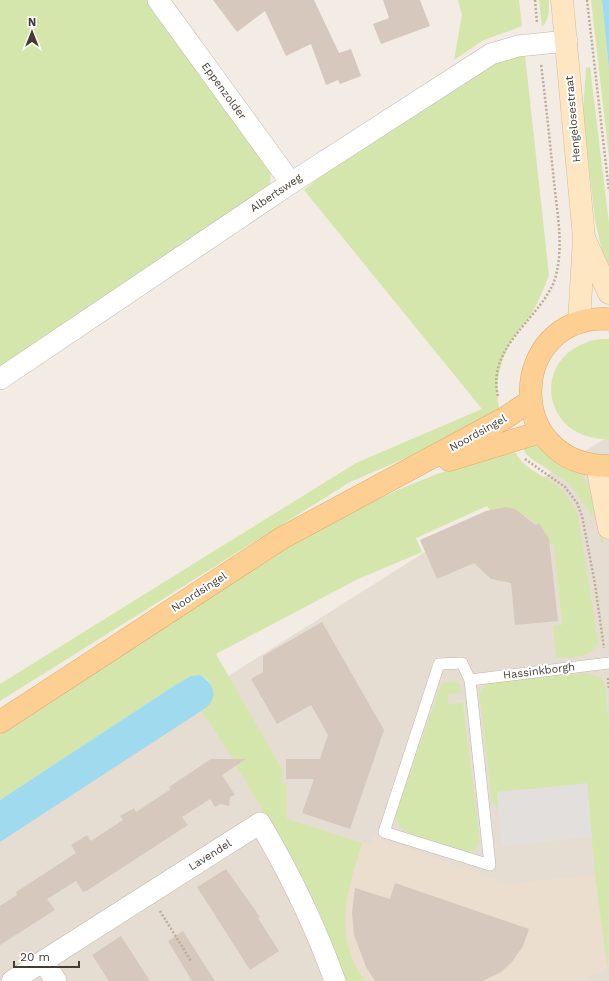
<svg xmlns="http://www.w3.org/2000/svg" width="609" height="981" font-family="'Work Sans',sans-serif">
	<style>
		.residential { fill: #e6ddd2 }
		.education { fill: #ebdece }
		.green { fill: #d5e6ad }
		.parking { fill: #e2dfdc }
		.water { fill: #a0daef }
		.building { fill: #d6c8bd }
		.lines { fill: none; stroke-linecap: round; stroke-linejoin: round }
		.service-casing { stroke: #c0b5aa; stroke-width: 12 }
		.minor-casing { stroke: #c0b5aa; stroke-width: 22 }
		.secondary-casing { stroke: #d5bb96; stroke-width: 23 }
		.primary-casing { stroke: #e1a863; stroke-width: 23 }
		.path { stroke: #beab98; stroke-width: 2.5; stroke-dasharray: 2 2; stroke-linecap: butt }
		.service { stroke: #fff; stroke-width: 11 }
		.minor { stroke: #fff; stroke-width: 21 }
		.secondary { stroke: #fee6c2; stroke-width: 22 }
		.primary { stroke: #fdcf92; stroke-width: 22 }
		.labels { text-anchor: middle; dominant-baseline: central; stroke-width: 4; stroke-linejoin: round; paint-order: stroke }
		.street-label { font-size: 11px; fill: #443b34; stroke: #fff }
	</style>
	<rect width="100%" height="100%" fill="#f2ece4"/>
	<path class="residential" d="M 609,436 L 609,981 L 0,981 L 0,820 Z"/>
	<path class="education" d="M 374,837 L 509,884 L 595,875 L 607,970 L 576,981 L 365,981 L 353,960 L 347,941 L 345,922 L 345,903 L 362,843 L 370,845 Z"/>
	<path class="green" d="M 0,0 L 149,0 L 271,166 L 270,185 L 0,370 Z
		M 458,0 L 519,0 L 522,26 L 484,40 L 454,60 L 462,15 Z
		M 539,0 L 549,0 C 549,11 549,19 542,27 Z
		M 591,0 L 602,0 L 609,70 L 609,157 Z
		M 504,55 L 525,55 L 549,275 C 544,289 538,302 531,315 C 526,323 519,329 514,337 C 499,358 492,392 502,417 L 350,482 L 0,701 L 0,684 L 356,463 L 482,409 L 304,190 L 317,179 Z
		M 590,67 L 609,224 L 609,282 L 595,220 L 588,157 L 583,111 L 586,68 Z
		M 601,339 L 609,339 L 609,439 C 538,441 529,349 601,339 Z
		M 534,445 L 544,449 L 575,469 L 585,479 L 593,497 L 604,543 L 601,543 L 596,521 L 569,483 L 533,460 L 526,454 L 522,446 Z
		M 514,449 C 521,468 540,473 556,485 C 566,492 573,503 578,515 L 598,642 C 593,659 571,657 556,658 L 553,626 L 562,625 L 554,544 L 545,546 C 534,511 524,512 491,512 L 487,506 L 416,538 L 422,552 L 356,580 L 216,654 L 283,771 L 282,783 L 287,783 L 287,819 L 362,843 C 347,891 332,936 365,981 L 345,981 L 331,943 L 303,879 L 286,848 L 211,724 L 201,711 L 211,702 C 212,687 214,682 200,675 L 169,689 L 0,800 L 0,731 L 261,561 L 363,506 L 400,489 L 437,474 Z
		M 586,673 L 602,678 L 605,686 L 609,726 L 608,972 L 595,875 L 587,784 L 497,792 L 498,807 L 492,803 L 479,693 L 486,684 L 492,682 Z
		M 453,681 L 460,685 L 461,693 L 448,694 L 448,704 L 463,703 L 480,842 C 477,849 473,852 465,852 C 452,847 409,837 401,828 C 397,824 396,819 396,814 L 440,687 L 443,683 Z"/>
	<path class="parking" d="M 587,783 L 592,837 L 502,846 L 497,792 Z"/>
	<path class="water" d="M 602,0 L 609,0 L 609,70 Z
		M 200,675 C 209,680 218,691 211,702 C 209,706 204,709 201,711 L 0,842 L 0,800 L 169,689 L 191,676 Z"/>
	<path class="building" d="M 213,0 L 314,0 L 339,53 L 351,49 L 361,76 L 340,84 L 338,80 L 326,85 L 311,44 L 286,56 L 265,11 L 237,32 Z
		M 383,0 L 420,0 L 430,26 L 381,44 L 373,24 L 389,18 Z
		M 506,507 L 515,509 L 536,525 L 539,523 L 549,539 L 558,621 L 515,625 L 511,583 L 491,579 L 474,563 L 437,579 L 420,540 L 486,511 Z
		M 322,622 L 384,730 L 350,829 L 302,813 L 314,779 L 286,779 L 286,759 L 320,759 L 328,735 L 311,705 L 277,724 L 251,679 L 263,672 L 263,656 Z
		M 211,759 L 246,759 L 222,775 L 235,795 L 230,797 L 229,806 L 220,804 L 215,807 L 210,799 L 182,817 L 188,825 L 88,890 L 83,892 L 76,881 L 47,899 L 55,910 L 0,945 L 0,906 L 17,895 L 16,892 L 76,853 L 71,845 L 87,835 L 91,841 L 123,820 L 120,816 L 134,808 L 136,812 L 171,789 L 169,787 Z
		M 226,869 L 260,917 L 258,918 L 279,951 L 250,970 L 197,887 Z
		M 395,883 L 529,929 L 523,946 L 512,962 L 501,972 L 483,981 L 375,981 L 366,967 L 354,935 L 352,913 L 355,888 L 390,899 Z
		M 183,931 L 188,939 L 215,981 L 192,981 L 168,941 Z
		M 121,936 L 132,953 L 150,981 L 109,981 L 92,955 Z"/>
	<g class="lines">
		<defs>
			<path id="service" d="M 462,663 L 470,680 L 490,865 L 384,832 L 439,664 Z
				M 470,680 L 609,663"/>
			<path id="minor" d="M 158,0 L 291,183
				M 0,379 L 291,183 L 491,54 L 518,46 L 567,41
				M 43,961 L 56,981
				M 12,981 L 260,823 C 290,874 315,925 335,981"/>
			<path id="secondary" d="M 562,0 L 584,238 L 579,322
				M 585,240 L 609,293
				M 597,466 L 609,528"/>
			<path id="primary" d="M 609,319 C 507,314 502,466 609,466
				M 449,460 L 541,432
				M 0,722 L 282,538 L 505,418 L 530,401"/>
		</defs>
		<use href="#service" class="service-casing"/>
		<use href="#minor" class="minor-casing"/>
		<use href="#secondary" class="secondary-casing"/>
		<use href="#primary" class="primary-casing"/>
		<path class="path" d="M 535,0 L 537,23
			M 587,0 L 609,191
			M 498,396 C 485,343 549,315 557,271 C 563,242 557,211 554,182 C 550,143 546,104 541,64
			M 525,459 L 565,487 L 577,503 L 582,516 L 595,584 L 604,648
			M 608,678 L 609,690
			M 160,911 L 191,961"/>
		<use href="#service" class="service"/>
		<use href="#minor" class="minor"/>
		<use href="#secondary" class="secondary"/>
		<use href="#primary" class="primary"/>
	</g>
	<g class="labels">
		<g class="street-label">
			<text transform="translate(224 91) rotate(54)">Eppenzolder</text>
			<text transform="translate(573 119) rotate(-95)">Hengelosestraat</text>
			<text transform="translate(276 193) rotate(-34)">Albertsweg</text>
			<text transform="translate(478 433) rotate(-29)">Noordsingel</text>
			<text transform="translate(199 592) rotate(-33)">Noordsingel</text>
			<text transform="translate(539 671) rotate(-7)">Hassinkborgh</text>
			<text transform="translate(210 855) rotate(-32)">Lavendel</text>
		</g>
	</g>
	<g transform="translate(32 32)" stroke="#ffffff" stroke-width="3" paint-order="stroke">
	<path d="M0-3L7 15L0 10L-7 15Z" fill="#443b34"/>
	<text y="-6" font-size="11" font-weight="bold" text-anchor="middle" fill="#443b34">N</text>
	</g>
	<path d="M14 961v6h65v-6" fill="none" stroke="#443b34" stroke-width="2"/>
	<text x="20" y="961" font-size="12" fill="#443b34" stroke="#ffffff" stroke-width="3" paint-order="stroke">20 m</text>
</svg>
